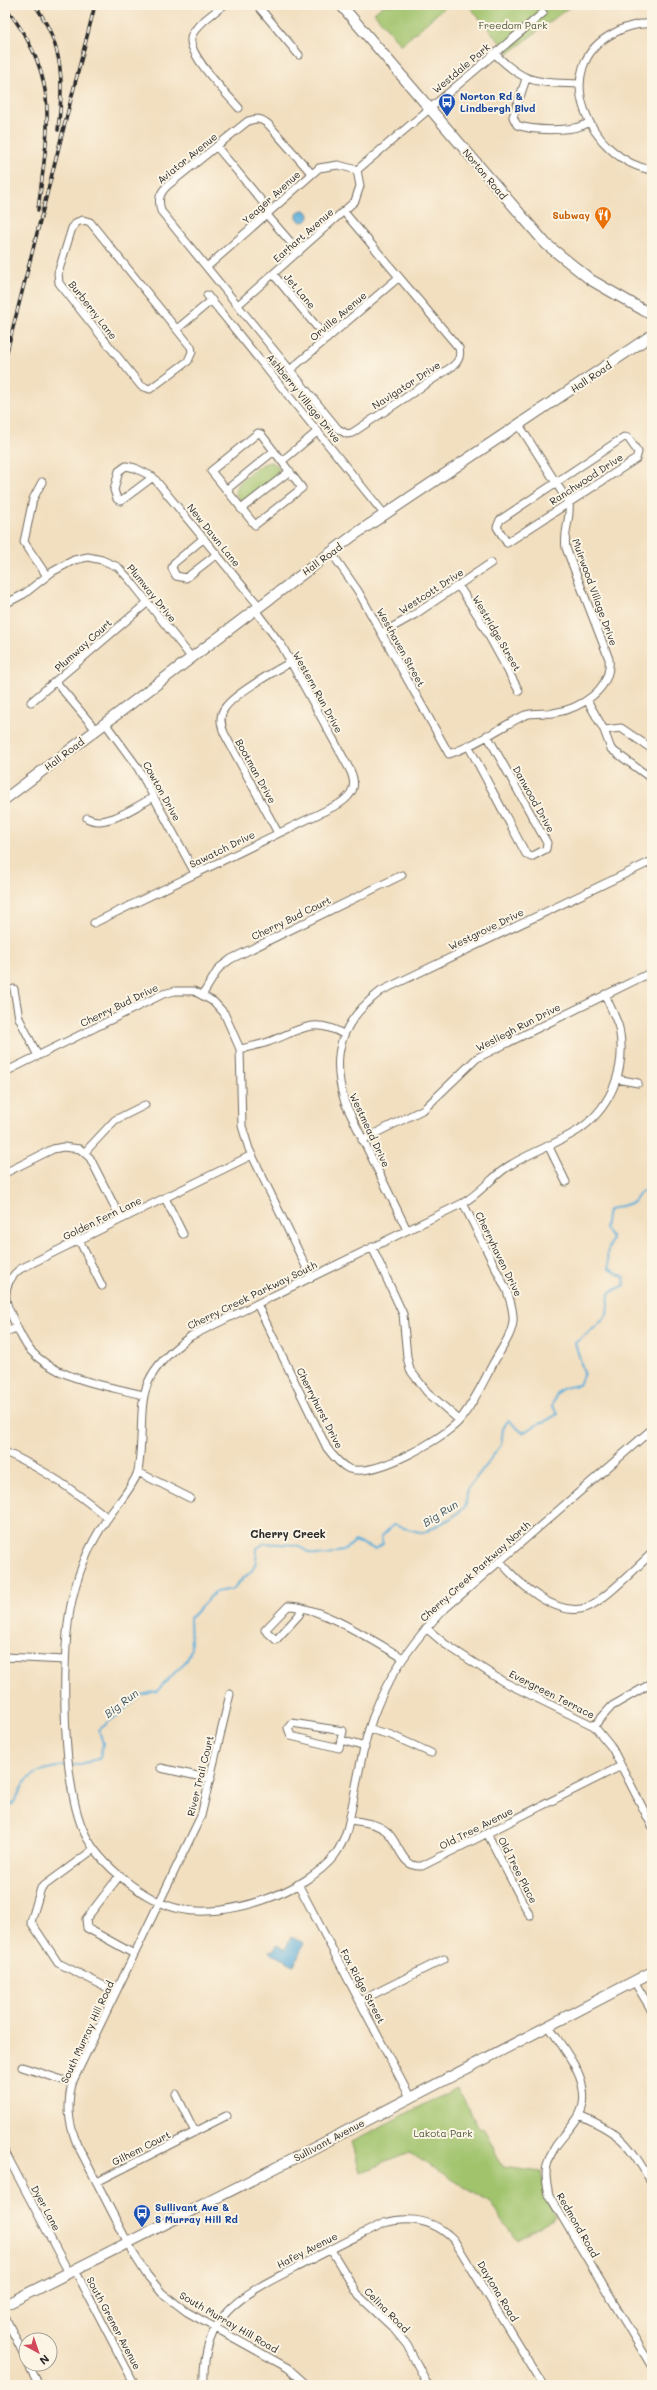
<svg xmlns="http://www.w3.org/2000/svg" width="657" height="2390" font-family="Mali,sans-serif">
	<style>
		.green { fill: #a0c36c; stroke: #66774c }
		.water { fill: #5fafda; stroke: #456d82 }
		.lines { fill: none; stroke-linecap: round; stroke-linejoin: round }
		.stream { stroke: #5fafda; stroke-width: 2 }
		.street-casing { stroke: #716a5f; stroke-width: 9 }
		.secondary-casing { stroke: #716a5f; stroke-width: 12 }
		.street { stroke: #fff; stroke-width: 7 }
		.secondary { stroke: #fff; stroke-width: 10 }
		.rail-casing { stroke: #2b2b2b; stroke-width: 3.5 }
		.rail { stroke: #fcf5e5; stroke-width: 2; stroke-dasharray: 6; stroke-linecap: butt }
		.labels { text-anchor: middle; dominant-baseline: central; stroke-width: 4; stroke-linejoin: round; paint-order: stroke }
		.park-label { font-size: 10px; fill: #4e593e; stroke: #fcf5e5 }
		.street-label { font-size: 10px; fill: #2b2b2b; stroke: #fcf5e5 }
		.transit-label { font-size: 10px; font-weight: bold; fill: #164399; stroke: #fcf5e5; text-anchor: start }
		.food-label { font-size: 10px; font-weight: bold; fill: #c56008; stroke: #fcf5e5; text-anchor: end }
		.water-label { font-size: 11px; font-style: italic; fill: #3d5968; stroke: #fcf5e5 }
		.neighbourhood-label { font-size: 11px; font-weight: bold; fill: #2b2b2b; stroke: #fcf5e5 }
	</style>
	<rect width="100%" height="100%" fill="#fcf5e5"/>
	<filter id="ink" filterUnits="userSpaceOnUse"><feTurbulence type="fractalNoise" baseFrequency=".025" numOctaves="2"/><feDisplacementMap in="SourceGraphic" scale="8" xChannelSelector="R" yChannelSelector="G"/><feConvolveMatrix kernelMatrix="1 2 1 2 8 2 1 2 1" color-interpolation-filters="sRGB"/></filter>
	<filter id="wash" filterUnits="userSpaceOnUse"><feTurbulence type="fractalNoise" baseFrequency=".012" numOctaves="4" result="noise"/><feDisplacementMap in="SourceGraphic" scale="16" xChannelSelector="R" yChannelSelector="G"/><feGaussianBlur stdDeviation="0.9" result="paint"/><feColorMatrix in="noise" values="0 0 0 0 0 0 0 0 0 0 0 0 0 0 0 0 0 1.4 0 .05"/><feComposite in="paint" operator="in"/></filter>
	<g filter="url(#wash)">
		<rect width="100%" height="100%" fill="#f2dfc0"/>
		<path class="green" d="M 384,5 L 447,5 L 401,45 L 374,13 Z
			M 468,5 L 572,5 L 509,53 Z
			M 272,462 L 279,467 C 279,478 250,504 240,500 L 235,493 C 236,481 260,462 272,462 Z
			M 457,2088 L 480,2129 L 483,2128 L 503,2167 L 542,2172 L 546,2197 L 556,2217 L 517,2240 L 490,2203 L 410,2153 L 361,2172 L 359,2169 L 352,2141 Z"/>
		<path class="water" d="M297 216a6 6 0 1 1 12 0a6 6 0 1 1-12 0Z
			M 291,1937 L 304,1943 L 294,1965 L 270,1953 L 271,1950 L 274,1951 L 277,1945 L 285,1949 Z"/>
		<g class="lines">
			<path class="stream" d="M 71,1765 L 81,1765 L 100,1757 L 103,1744 L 99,1730 L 142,1695 L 157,1691 L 187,1660 L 191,1650 L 190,1618 L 215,1592 L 233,1589 C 247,1571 257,1576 257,1548 L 265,1543 C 275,1544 286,1544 296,1545 C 301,1546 305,1551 310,1553 C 325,1559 345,1552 355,1541 L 375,1549 L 383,1544 L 381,1537 L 393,1525 L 423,1533 L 453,1517 L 466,1506 L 467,1490 L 501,1445 L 503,1429 L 508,1420 L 523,1433 C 534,1424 547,1423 558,1413 L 552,1406 C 557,1388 561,1388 579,1385 L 584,1373 L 575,1343 L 598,1325 L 607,1315 L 609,1293 L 625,1285 L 624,1277 L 609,1269 L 607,1254 L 612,1239 L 605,1228 L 608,1210 L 634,1202 L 640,1193 L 651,1187 L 647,1165 L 652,1159
				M 5,1812 C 13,1806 17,1798 21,1789 C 29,1772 49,1767 67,1766"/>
		</g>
	</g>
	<g filter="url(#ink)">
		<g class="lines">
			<defs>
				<path id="street" d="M 224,5 C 214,13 198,23 192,35 C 183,51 228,95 239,108
					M 257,5 L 299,55
					M 652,24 C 638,23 627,26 614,33 C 547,67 590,160 652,170
					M 494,53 C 526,85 536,82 579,84
					M 526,79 L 513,117 L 517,125 C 533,131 573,132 588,123
					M 217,147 L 270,211
					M 357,170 L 543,13
					M 312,174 L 269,125 C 261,118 257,118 248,121 L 167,186 C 159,194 158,200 161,211 L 338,429 L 347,434 L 352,433 L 453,366 C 459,361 461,356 459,348 L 344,212
					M 267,215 L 299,252
					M 83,220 L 90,222 L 191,347 L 192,352 L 188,361 L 150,389 L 141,386 L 59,283 L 58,273 L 72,228 L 77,222 Z
					M 207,267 L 319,168 L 338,165 L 357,170
					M 273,274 L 327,339
					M 207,295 L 385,515
					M 238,305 L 355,201 L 360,186 L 357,170
					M 177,329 L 212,300
					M 290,370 L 398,278
					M 258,433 L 261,434 L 302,488 L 255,525 L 211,471 Z
					M 624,437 L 628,438 L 638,452 L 636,459 L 507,543 L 497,527 L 500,520 Z
					M 282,461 L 318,431
					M 126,466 L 135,468 L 153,477 L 121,501 L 117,499 L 114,490 L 119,471 Z
					M 153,477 L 259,606
					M 42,482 L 33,499 L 24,542 L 47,576
					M 226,490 L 274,451
					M 241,509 L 290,471
					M 204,538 L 174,563 L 172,568 L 176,576 L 186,578 L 217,554
					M 331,552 L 358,591 L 449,754 C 475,746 499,728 523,716 C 531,712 543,714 553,713 C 580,709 612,690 609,659 L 566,548 C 563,532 571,519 569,503 L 519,425
					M 458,585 L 478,616 L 519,691
					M 5,604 L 24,594 L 52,572 L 74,560 L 88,557 L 102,560 L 118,567 L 130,580 L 191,657
					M 382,633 L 414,615 L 491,563
					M 56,682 L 96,730
					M 587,700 L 604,730 L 611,749 L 652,779
					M 31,702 L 148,602
					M 105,723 L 138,768 L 195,873
					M 604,730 L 621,728 L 652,749
					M 468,745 L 526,854 L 531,857 L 546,849 L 547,843 L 487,735
					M 87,818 C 106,829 136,806 154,797
					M 278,833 L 224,733 C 221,725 219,717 224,709 C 233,694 275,671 291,662
					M 94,923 L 339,804 C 354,794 357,785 350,770 L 282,646 L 255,610
					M 14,989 L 19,1018 L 38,1056
					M 203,994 L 219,968 L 231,959 L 402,875
					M 605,994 C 609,1005 616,1017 619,1028 C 627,1067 612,1106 580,1129 C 559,1143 534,1151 512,1164 C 494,1174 482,1192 463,1203 L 191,1336 C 126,1383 148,1405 138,1472 C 131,1490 118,1503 107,1519 C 88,1546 76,1577 70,1610 C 61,1661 62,1788 85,1834 C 100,1865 146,1902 180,1909 C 226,1919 305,1893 335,1855 C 340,1848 344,1839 347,1830 C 355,1797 359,1762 369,1729 C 382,1684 409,1646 440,1613 L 652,1429
					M 240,1049 C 249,1047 259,1045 268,1042 C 297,1032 312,1016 343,1034
					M 5,1072 L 163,994 L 175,991 L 194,991 L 214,1002 L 224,1013 L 240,1049 L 242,1126 L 249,1149 L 311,1277
					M 617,1079 L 638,1083
					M 362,1140 L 424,1109 L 477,1058 L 652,972
					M 548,1145 L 566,1182
					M 85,1152 L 115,1120 L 145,1105
					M 5,1173 L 53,1149 L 63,1147 L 80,1149 L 90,1158 L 121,1219
					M 165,1198 L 183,1234
					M 407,1230 L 345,1103 C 330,1055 340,1022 381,991 L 652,861
					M 79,1240 L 102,1286
					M 372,1247 L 403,1314 L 407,1357 L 410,1370 L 427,1392 L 459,1420
					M 257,1304 L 327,1448 C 333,1456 340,1465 349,1469 C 376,1477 439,1441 458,1422 C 473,1405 483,1382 494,1362 C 501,1349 512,1335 513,1321 C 514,1310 510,1301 507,1291 L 463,1203
					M 5,1332 L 17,1328
					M 143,1395 C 105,1385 57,1380 30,1350 C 21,1339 16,1325 10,1312 C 2,1295 6,1280 20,1269 L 252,1155
					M 5,1452 C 46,1470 73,1490 108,1518
					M 138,1472 L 190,1498
					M 500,1561 C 517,1582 555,1617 585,1608 C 602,1603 638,1566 652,1553
					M 302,1608 L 299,1615 L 276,1640 L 265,1630 L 288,1606 C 320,1606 375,1642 403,1658
					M 426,1628 L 445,1644 L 502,1681 L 594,1726 L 612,1748 L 652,1826
					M 5,1657 L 65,1660
					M 230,1694 L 201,1816 L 72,2083 C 67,2105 68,2122 77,2144 L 133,2253 L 147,2275 L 162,2293 L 187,2312 L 288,2368 L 307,2385
					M 594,1726 L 612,1706 L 652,1683
					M 369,1729 L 391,1735 L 431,1753
					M 341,1740 L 339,1748 L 291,1736 L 288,1728 L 292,1723 L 343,1731 L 341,1740 L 365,1747
					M 161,1768 L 211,1779
					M 350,1820 C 362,1822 376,1823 386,1831 C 400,1842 400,1868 422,1866 L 621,1766
					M 487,1833 L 530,1916
					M 94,1849 L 41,1888 L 31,1922 L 58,1963 L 116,1992
					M 120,1875 L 86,1919 L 87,1928 L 134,1954
					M 298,1884 L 410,2097
					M 634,1981 L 652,2011
					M 360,2001 L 444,1959
					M 548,2025 C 560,2044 580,2067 583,2090 C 589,2122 555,2135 548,2162 C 544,2173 547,2184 549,2195 L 652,2367
					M 22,2067 L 72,2083
					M 176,2094 L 195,2132
					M 579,2115 C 623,2134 628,2143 652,2183
					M 5,2152 L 69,2273
					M 97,2182 L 226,2116
					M 331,2250 L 359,2296 L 393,2328 L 407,2345 L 428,2385
					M 75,2270 L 135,2385
					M 5,2317 L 26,2359
					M 28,2364 L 39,2385
					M 204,2385 C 201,2313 244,2294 299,2266 C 327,2251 356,2237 384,2223 C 410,2216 435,2220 454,2240 L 543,2385"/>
				<path id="secondary" d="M 341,5 L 546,244 L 591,280 L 652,315
					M 5,799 L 354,535 L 652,335
					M 5,2305 L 287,2162 L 652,1972"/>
			</defs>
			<use href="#street" class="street-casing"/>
			<use href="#secondary" class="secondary-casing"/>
			<use href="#street" class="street"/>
			<use href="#secondary" class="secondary"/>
			<defs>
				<path id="rail" d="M 35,5 C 64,47 64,82 58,130
					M 5,7 C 62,77 48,127 38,210
					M 5,359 L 95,5"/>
			</defs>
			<use href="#rail" class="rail-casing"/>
			<use href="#rail" class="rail"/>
		</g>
	</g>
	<defs>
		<symbol id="bus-pin" viewBox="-11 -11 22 30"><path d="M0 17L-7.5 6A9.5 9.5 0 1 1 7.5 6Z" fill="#1a4fb4" stroke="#fcf5e5"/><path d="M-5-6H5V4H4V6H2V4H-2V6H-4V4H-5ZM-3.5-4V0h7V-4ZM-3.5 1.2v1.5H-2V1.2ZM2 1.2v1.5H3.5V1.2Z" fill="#fff"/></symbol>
		<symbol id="restaurant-pin" viewBox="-11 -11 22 30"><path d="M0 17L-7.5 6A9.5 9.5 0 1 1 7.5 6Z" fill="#e8710a" stroke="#fcf5e5"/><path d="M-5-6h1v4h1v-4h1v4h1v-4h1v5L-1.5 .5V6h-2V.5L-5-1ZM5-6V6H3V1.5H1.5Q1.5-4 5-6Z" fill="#fff"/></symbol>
	</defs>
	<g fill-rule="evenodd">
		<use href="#bus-pin" x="437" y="92" width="20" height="27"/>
		<use href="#restaurant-pin" x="593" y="205" width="20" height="27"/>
		<use href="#bus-pin" x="132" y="2203" width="20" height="27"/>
	</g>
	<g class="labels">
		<g class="park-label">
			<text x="513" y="25">Freedom Park</text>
			<text x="443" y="2133">Lakota Park</text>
		</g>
		<g class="street-label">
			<text transform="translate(461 68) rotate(-40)">Westdale Park</text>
			<text transform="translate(187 158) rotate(-39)">Aviator Avenue</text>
			<text transform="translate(485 174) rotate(50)">Norton Road</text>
			<text transform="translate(271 197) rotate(-42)">Yeager Avenue</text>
			<text transform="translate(303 235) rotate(-41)">Earhart Avenue</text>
			<text transform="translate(300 291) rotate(50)">Jet Lane</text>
			<text transform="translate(93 310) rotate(52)">Burberry Lane</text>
			<text transform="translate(338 316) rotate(-40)">Orville Avenue</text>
			<text transform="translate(591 377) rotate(-34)">Hall Road</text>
			<text transform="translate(406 385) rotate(-33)">Navigator Drive</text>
			<text transform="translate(304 398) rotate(51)">Ashberry Village Drive</text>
			<text transform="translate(586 479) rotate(-33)">Ranchwood Drive</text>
			<text transform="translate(214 535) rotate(51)">New Dawn Lane</text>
			<text transform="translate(322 559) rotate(-36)">Hall Road</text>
			<text transform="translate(431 591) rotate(-33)">Westcott Drive</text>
			<text transform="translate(595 592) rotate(70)">Muirwood Village Drive</text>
			<text transform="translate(152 593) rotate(51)">Plumway Drive</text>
			<text transform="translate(497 633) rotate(60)">Westridge Street</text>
			<text transform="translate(83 645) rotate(-42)">Plumway Court</text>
			<text transform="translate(401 647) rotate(61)">Westhaven Street</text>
			<text transform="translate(318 692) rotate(61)">Western Run Drive</text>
			<text transform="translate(64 754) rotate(-37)">Hall Road</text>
			<text transform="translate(256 771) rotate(61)">Bootman Drive</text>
			<text transform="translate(162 791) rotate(61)">Cowton Drive</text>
			<text transform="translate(534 799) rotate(61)">Danwood Drive</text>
			<text transform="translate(222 849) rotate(-26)">Sawatch Drive</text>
			<text transform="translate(291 918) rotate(-26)">Cherry Bud Court</text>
			<text transform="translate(486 929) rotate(-26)">Westgrove Drive</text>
			<text transform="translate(119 1005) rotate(-26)">Cherry Bud Drive</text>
			<text transform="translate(518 1027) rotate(-27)">Wesliegh Run Drive</text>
			<text transform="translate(370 1130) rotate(65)">Westmead Drive</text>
			<text transform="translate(102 1218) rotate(-26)">Golden Fern Lane</text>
			<text transform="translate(499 1254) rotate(64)">Cherryhaven Drive</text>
			<text transform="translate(252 1295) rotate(-26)">Cherry Creek Parkway South</text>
			<text transform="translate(320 1408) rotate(63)">Cherryhurst Drive</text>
			<text transform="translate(475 1571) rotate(-42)">Cherry Creek Parkway North</text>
			<text transform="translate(552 1694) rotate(27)">Evergreen Terrace</text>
			<text transform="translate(200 1776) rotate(-76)">River Trail Court</text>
			<text transform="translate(476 1828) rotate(-27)">Old Tree Avenue</text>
			<text transform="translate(518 1870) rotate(63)">Old Tree Place</text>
			<text transform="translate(363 1986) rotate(62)">Fox Ridge Street</text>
			<text transform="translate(87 2032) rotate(-65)">South Murray Hill Road</text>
			<text transform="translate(329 2140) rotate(-28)">Sullivant Avenue</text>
			<text transform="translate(141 2148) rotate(-27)">Gilhem Court</text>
			<text transform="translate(46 2208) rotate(62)">Dyer Lane</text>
			<text transform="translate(578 2225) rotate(60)">Redmond Road</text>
			<text transform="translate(307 2250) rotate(-27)">Hafey Avenue</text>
			<text transform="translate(498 2291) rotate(59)">Daytona Road</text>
			<text transform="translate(387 2310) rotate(45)">Celina Road</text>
			<text transform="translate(229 2322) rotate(30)">South Murray Hill Road</text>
			<text transform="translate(114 2323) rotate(62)">South Grener Avenue</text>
		</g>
		<g class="transit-label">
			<text x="460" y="96">Norton Rd &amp;<tspan x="460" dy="12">Lindbergh Blvd</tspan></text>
			<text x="155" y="2207">Sullivant Ave &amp;<tspan x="155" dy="12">S Murray Hill Rd</tspan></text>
		</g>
		<g class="food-label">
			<text x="590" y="215">Subway</text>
		</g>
		<g class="water-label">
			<text transform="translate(440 1513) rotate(-32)">Big Run</text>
			<text transform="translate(121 1703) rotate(-37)">Big Run</text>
		</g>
		<g class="neighbourhood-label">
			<text x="288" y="1533">Cherry Creek</text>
		</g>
	</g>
	<rect width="657" height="2390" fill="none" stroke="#fcf5e5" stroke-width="20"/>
	<g transform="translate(38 2352) rotate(140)"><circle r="19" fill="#fcf5e5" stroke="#a8a49b"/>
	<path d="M0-3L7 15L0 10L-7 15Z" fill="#d1495b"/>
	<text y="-6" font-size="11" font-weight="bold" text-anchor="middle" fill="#2b2b2b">N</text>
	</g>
</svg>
